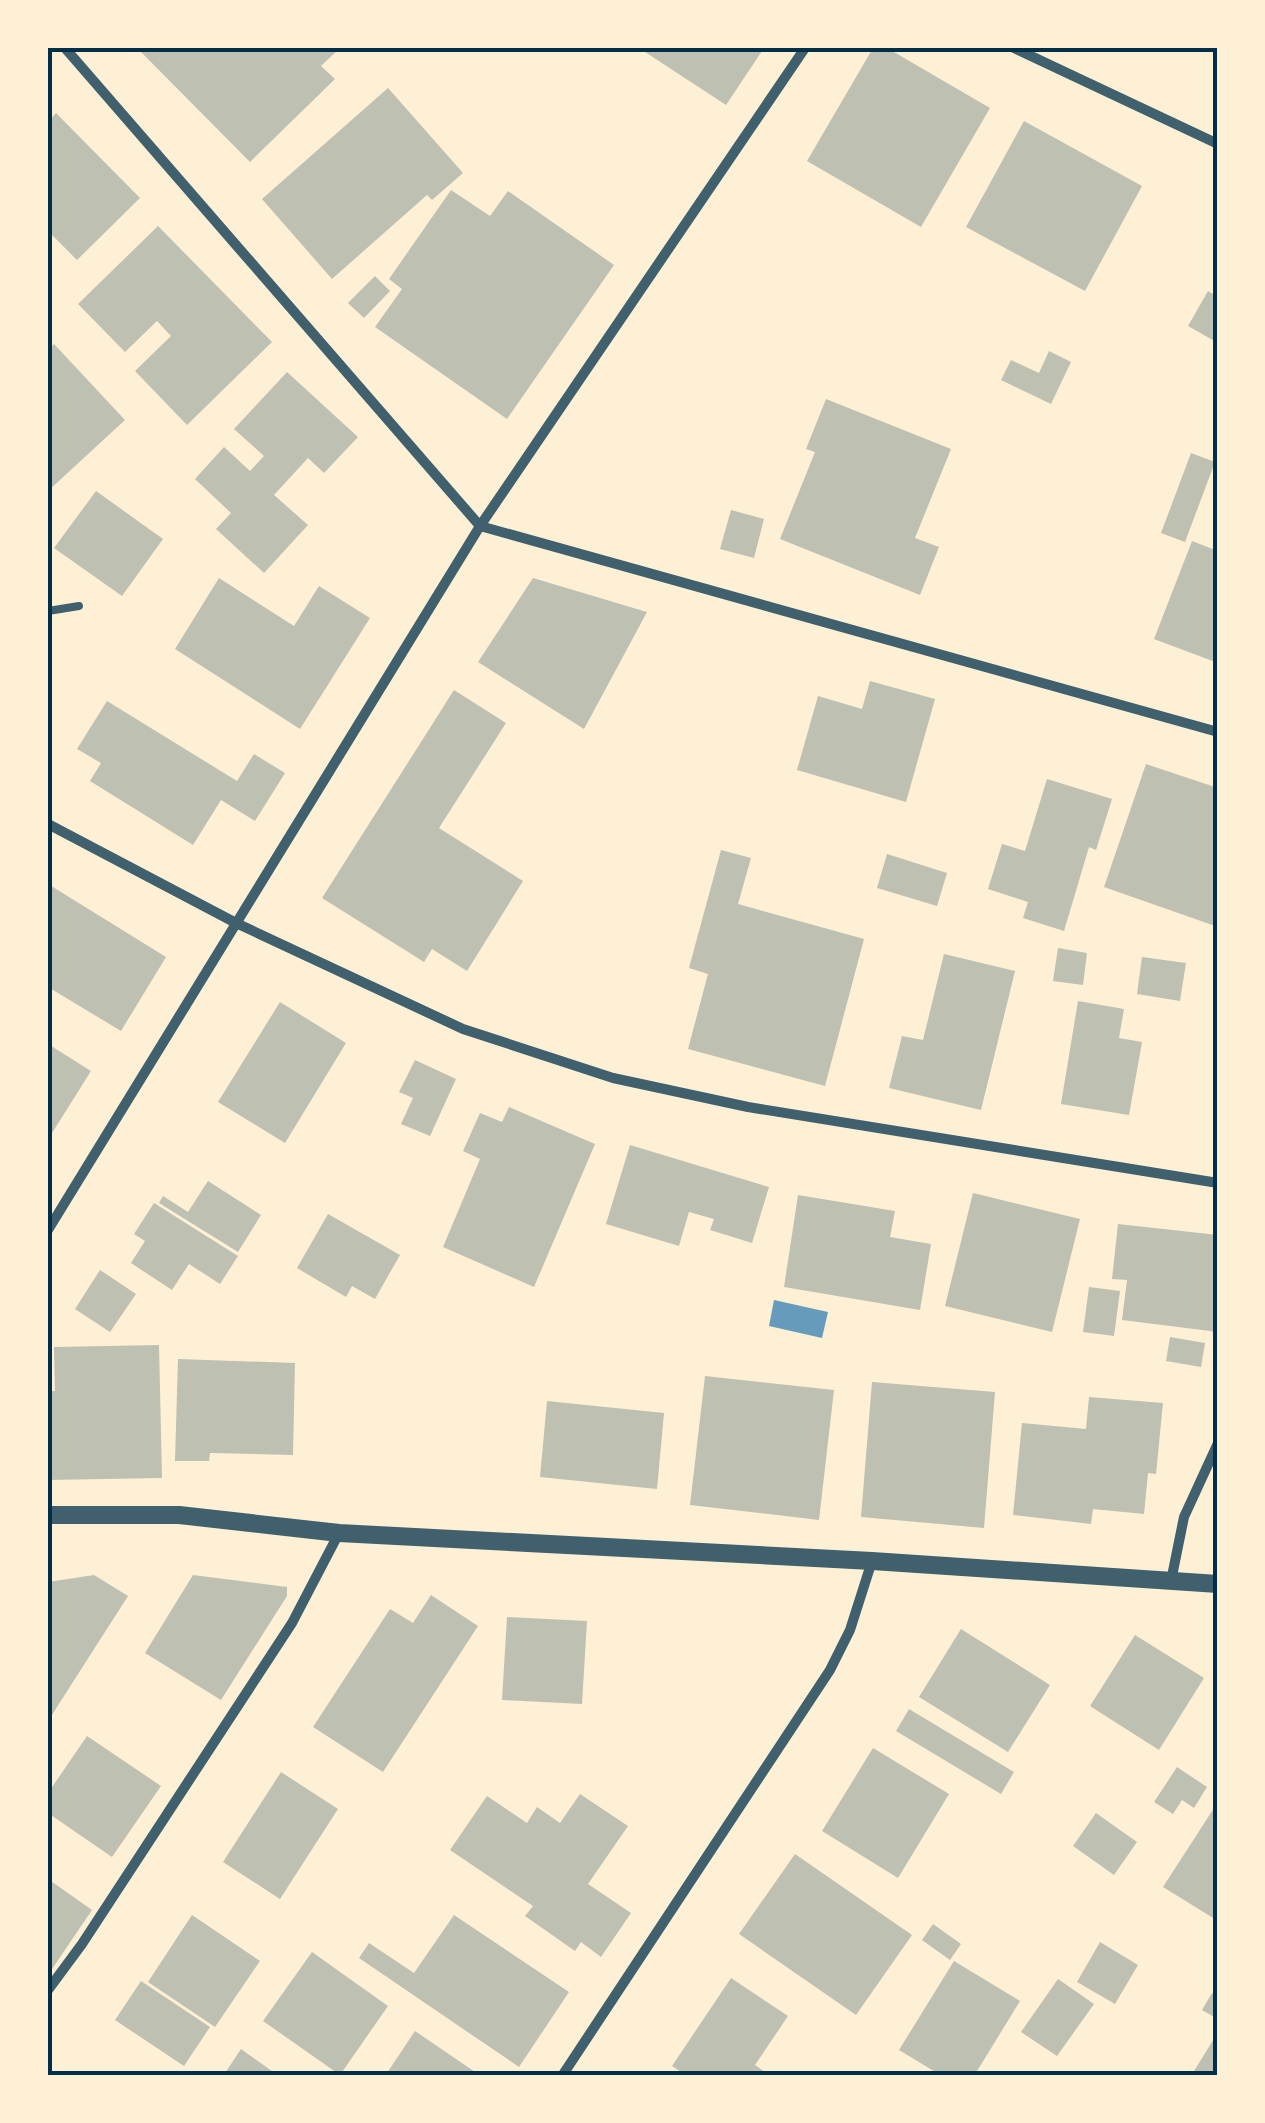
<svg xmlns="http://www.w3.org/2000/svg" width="1265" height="2123" font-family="'DejaVu Sans',sans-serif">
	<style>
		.water { fill: #669bbc }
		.building { fill: #bec0b2 }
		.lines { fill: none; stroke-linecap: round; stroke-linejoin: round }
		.service { stroke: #3f606c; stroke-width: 8 }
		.minor { stroke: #3f606c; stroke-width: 10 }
		.tertiary { stroke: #3f606c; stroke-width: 18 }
		.neatline { fill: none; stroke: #003049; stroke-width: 4 }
	</style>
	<rect width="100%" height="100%" fill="#fdf0d5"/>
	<path class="water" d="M 774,1300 L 828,1312 L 822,1338 L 769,1326 Z"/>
	<path class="building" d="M 137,48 L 340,48 L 321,66 L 335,79 L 250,162 Z
		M 639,48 L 764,48 L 726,105 Z
		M 873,48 L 887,48 L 990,108 L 921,227 L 807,161 Z
		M 388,88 L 463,173 L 432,200 L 427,195 L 332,279 L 262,199 Z
		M 56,113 L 140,198 L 77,260 L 48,231 L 48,122 Z
		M 1024,121 L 1142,186 L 1085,291 L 966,227 Z
		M 451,190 L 490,216 L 508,191 L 614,265 L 507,419 L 375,327 L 402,289 L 389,279 Z
		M 158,226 L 272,342 L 187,425 L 135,371 L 171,336 L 157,321 L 125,352 L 78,304 Z
		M 375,276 L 390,291 L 364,318 L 348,303 Z
		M 1208,291 L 1218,297 L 1218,343 L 1188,326 Z
		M 54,344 L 125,420 L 48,491 L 48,350 Z
		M 1049,351 L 1071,362 L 1051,404 L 1001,380 L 1011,360 L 1039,373 Z
		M 287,372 L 358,437 L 324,473 L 308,458 L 274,495 L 308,525 L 264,573 L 216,529 L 231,513 L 195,479 L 224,447 L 250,471 L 264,456 L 234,429 Z
		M 826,399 L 951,449 L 915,538 L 939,547 L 920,595 L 780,539 L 815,452 L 806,449 Z
		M 1191,453 L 1215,462 L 1185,542 L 1161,533 Z
		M 96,491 L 163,539 L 122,596 L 54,548 Z
		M 731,510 L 764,519 L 754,558 L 720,549 Z
		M 1192,541 L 1218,551 L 1218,663 L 1154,639 Z
		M 219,578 L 294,626 L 319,586 L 370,618 L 300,729 L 175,649 Z
		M 533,578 L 647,612 L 584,729 L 478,662 Z
		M 870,681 L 935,699 L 906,802 L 797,770 L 818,696 L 862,709 Z
		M 454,690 L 506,723 L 439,828 L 523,881 L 467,971 L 432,949 L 424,962 L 322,898 Z
		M 107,701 L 237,781 L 254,754 L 285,773 L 255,821 L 221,800 L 193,845 L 90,781 L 101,763 L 77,749 Z
		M 1146,764 L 1218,788 L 1218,927 L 1104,887 Z
		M 1047,779 L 1112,799 L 1096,850 L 1089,847 L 1064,931 L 1023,918 L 1028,902 L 988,889 L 1002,844 L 1025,851 Z
		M 721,850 L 751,858 L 738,904 L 864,939 L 825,1086 L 688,1049 L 708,974 L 689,968 Z
		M 887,854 L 947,873 L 937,906 L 877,888 Z
		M 48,884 L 166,957 L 121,1031 L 48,987 Z
		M 1058,948 L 1087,953 L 1083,985 L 1053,981 Z
		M 944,954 L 1015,971 L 981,1110 L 889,1088 L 902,1036 L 923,1040 Z
		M 1142,957 L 1186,963 L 1180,1001 L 1137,994 Z
		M 1078,1001 L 1124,1009 L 1119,1038 L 1142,1042 L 1129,1115 L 1061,1104 Z
		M 280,1002 L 346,1043 L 285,1143 L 218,1102 Z
		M 48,1044 L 91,1071 L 52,1133 L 48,1130 Z
		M 415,1060 L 456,1079 L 430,1136 L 401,1124 L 413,1098 L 399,1092 Z
		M 509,1107 L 595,1144 L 534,1287 L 443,1247 L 480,1159 L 463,1151 L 480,1113 L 502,1122 Z
		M 630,1145 L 769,1187 L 752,1243 L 710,1230 L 714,1219 L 689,1212 L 679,1246 L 606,1224 Z
		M 208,1181 L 261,1215 L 238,1252 L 159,1203 L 163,1196 L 188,1212 Z
		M 973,1193 L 1080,1219 L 1052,1332 L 945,1306 Z
		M 798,1195 L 895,1211 L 890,1237 L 931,1244 L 920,1310 L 784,1287 Z
		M 154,1203 L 238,1256 L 220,1284 L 189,1264 L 172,1290 L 131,1263 L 145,1241 L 134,1234 Z
		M 328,1214 L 400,1255 L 375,1299 L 352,1286 L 346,1297 L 297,1268 Z
		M 1118,1224 L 1218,1235 L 1218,1332 L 1122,1320 L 1127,1280 L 1112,1279 Z
		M 100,1270 L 136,1294 L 110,1332 L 75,1309 Z
		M 1089,1287 L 1120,1291 L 1114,1336 L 1083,1332 Z
		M 1170,1337 L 1205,1343 L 1201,1367 L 1166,1361 Z
		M 159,1345 L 162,1478 L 48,1480 L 48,1391 L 55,1391 L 54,1347 Z
		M 178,1359 L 295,1363 L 293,1455 L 210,1453 L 209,1461 L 175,1461 Z
		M 705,1376 L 834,1390 L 819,1520 L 690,1505 Z
		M 872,1382 L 995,1392 L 984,1528 L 861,1517 Z
		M 1089,1397 L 1163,1403 L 1156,1474 L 1148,1473 L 1144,1514 L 1093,1509 L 1091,1524 L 1013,1515 L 1022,1423 L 1086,1429 Z
		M 547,1401 L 664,1413 L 657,1489 L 540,1477 Z
		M 94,1575 L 128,1596 L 48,1721 L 48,1582 Z
		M 193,1575 L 287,1587 L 287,1596 L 221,1700 L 145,1653 Z
		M 431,1595 L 478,1626 L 383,1772 L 313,1727 L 390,1609 L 413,1623 Z
		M 507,1617 L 587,1621 L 582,1704 L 502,1700 Z
		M 961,1629 L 1050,1685 L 1008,1752 L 919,1697 Z
		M 1135,1635 L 1204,1678 L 1159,1750 L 1090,1706 Z
		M 909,1709 L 1014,1772 L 1001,1794 L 896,1731 Z
		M 87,1736 L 161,1786 L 112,1857 L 48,1813 L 48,1793 Z
		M 873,1748 L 949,1794 L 898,1878 L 822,1831 Z
		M 1177,1767 L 1207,1787 L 1194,1808 L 1182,1800 L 1173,1814 L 1154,1802 Z
		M 281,1772 L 338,1809 L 280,1899 L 223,1862 Z
		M 580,1794 L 628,1826 L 588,1884 L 631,1913 L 601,1957 L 581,1942 L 575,1951 L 525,1916 L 533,1906 L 450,1850 L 487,1796 L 527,1823 L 537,1807 L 560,1823 Z
		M 1214,1808 L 1218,1811 L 1218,1921 L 1163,1887 Z
		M 1096,1813 L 1137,1842 L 1114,1875 L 1073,1846 Z
		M 795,1854 L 912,1935 L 856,2015 L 739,1934 Z
		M 48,1879 L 92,1910 L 48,1975 Z
		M 192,1915 L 260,1961 L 215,2027 L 148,1982 Z
		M 454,1915 L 569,1992 L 519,2067 L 359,1958 L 369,1943 L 414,1973 Z
		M 933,1924 L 961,1944 L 950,1960 L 922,1940 Z
		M 1100,1942 L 1138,1965 L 1115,2004 L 1077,1982 Z
		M 312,1952 L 388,2006 L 340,2075 L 263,2021 Z
		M 954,1961 L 1020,2001 L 974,2076 L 942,2076 L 899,2050 Z
		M 731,1978 L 788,2016 L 755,2065 L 771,2076 L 687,2076 L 672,2066 Z
		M 1058,1979 L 1094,2004 L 1057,2056 L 1021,2032 Z
		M 141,1981 L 210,2027 L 184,2066 L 115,2020 Z
		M 1212,1993 L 1218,1997 L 1218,2019 L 1202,2010 Z
		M 415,2031 L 481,2076 L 385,2076 Z
		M 1218,2032 L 1218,2076 L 1191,2076 Z
		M 241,2049 L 279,2076 L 223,2076 Z"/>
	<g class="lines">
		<path class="service" d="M 48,611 L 79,606"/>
		<path class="minor" d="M 65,48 L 480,526 L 1218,732
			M 1014,48 L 1218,144
			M 48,824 L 236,923 L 463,1029 L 613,1078 L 748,1107 L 1218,1183
			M 48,1230 L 480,526 L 805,48
			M 1171,1581 L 1184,1517 L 1218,1443
			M 48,1990 L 82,1944 L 292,1623 L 339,1533
			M 562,2076 L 830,1670 L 850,1630 L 872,1561"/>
		<path class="tertiary" d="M 48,1515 L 179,1515 L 339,1533 L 872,1561 L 1218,1584"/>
	</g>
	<rect width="1265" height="2123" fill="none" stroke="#fdf0d5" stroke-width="100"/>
	<rect x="50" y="50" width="1165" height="2023" class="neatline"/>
</svg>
